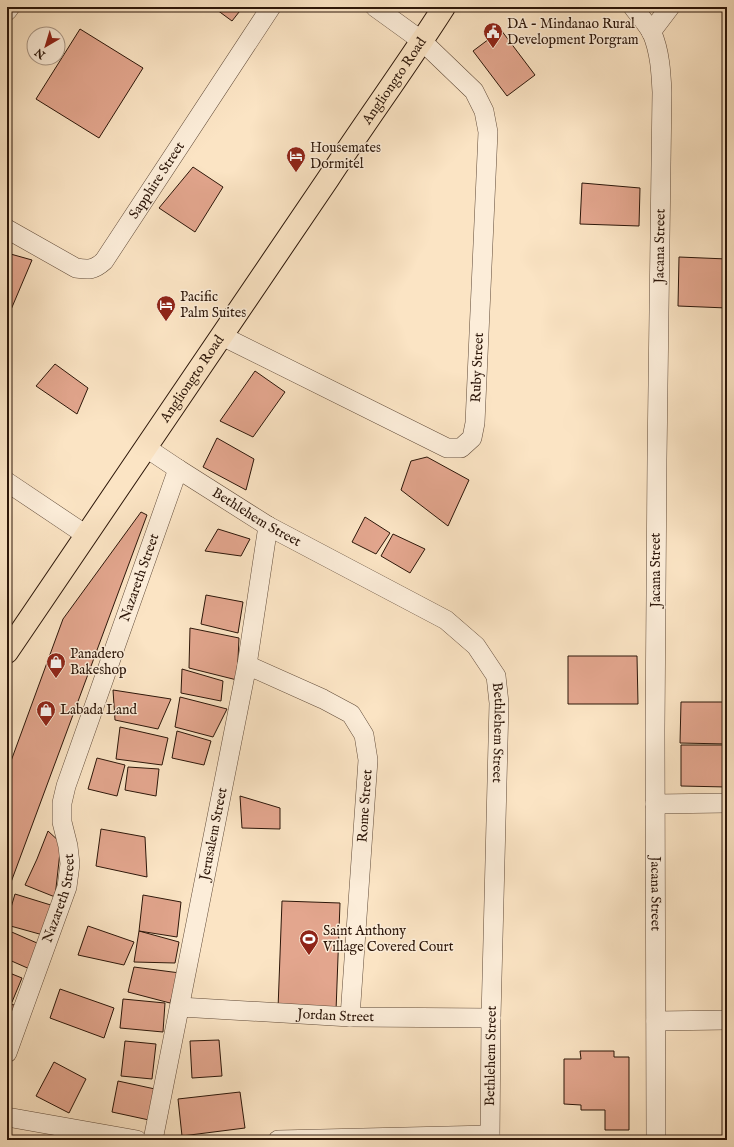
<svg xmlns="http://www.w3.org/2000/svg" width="734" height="1147" font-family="'IM FELL English',serif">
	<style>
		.building { fill: #e3a68e; stroke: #2c1609 }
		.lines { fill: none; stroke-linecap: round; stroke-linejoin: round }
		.minor-casing { stroke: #604a38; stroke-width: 20 }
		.primary-casing { stroke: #2c1609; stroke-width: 24 }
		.minor { stroke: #fcedd9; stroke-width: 19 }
		.primary { stroke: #fbe4c4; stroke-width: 22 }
		.labels { text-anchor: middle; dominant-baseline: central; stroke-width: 3; stroke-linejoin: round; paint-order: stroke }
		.poi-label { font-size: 14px; fill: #2c1609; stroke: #fcedd9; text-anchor: start }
		.street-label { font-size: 14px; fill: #2c1609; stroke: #fcedd9 }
	</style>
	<rect width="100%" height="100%" fill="#fbe4c4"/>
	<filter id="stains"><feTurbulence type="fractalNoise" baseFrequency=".005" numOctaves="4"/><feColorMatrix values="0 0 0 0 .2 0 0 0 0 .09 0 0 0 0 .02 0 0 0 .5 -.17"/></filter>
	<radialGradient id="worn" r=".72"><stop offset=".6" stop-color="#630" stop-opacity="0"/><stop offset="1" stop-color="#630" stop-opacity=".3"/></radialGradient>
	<path class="building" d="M 213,7 L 243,7 L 232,21 Z
		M 80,29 L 143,68 L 99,138 L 36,99 Z
		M 501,30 L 535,75 L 507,96 L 473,51 Z
		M 193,167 L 223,187 L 195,232 L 159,208 Z
		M 582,183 L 640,188 L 639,226 L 580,224 Z
		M 7,253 L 32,260 L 7,319 Z
		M 679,257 L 727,259 L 727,308 L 678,306 Z
		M 55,364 L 88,388 L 77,414 L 36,386 Z
		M 255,371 L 285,392 L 253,437 L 220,421 Z
		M 217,438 L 254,459 L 246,490 L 203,467 Z
		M 427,457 L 469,480 L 448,526 L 401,490 L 411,461 Z
		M 141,512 L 147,515 L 7,893 L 7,772 L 63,619 Z
		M 365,517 L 390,533 L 376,554 L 352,542 Z
		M 218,529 L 250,539 L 241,556 L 205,551 Z
		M 393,534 L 425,549 L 410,573 L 381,556 Z
		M 206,595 L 243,602 L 238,633 L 201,624 Z
		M 190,628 L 239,638 L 237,680 L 189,668 Z
		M 568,656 L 637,656 L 638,704 L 568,704 Z
		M 182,669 L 223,681 L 221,701 L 181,693 Z
		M 113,690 L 171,699 L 158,729 L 115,720 Z
		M 180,697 L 227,709 L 213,737 L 175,727 Z
		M 681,702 L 727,702 L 727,744 L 680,743 Z
		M 120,727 L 168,738 L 162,765 L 116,759 Z
		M 177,731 L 211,741 L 204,765 L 172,758 Z
		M 681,745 L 727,745 L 727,787 L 681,786 Z
		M 97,758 L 125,765 L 117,796 L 88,789 Z
		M 128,767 L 159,769 L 156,796 L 125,790 Z
		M 240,796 L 280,808 L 280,829 L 242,828 Z
		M 101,829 L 145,837 L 147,877 L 96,866 Z
		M 48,831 L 61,843 L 55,897 L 25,885 L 37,859 Z
		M 15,894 L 54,906 L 43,935 L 7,925 L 7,921 Z
		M 143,895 L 181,902 L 177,937 L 139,931 Z
		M 282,901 L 340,903 L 336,1011 L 278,1009 Z
		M 88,926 L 134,942 L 124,965 L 78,955 Z
		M 7,930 L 37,943 L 32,970 L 7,959 Z
		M 139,931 L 179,942 L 175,963 L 134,962 Z
		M 134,967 L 180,973 L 170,1003 L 128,992 Z
		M 7,972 L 22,978 L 12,1002 L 7,1000 Z
		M 60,989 L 114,1008 L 104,1038 L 50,1018 Z
		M 123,999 L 165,1003 L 163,1032 L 120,1028 Z
		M 7,1004 L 15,1005 L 7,1034 Z
		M 219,1040 L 222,1076 L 192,1078 L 190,1041 Z
		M 125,1041 L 156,1044 L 152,1079 L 121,1076 Z
		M 580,1051 L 614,1051 L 614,1057 L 629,1057 L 629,1130 L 605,1130 L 605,1110 L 581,1110 L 581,1105 L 564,1104 L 564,1059 L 581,1059 Z
		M 54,1062 L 86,1079 L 69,1113 L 36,1096 Z
		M 118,1081 L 155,1089 L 149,1120 L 112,1112 Z
		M 240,1092 L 245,1128 L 182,1136 L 178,1099 Z"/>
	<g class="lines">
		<defs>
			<g id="minor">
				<path id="s1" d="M 633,7 C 639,15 647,24 652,33 C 660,52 661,72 662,92 L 657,459 L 655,730 L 656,1140"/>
				<path d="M 7,11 L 10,7"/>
				<path d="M 651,32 L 670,7"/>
				<path id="s2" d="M 7,229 L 76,268 C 89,270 94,270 104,261 L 271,7"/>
				<path id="s3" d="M 222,336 L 447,448 L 461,448 L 472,438 L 475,423 L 488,132 L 484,111 L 474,91 L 422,41 L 375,7"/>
				<path id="s4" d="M 145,447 L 178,469 L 268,526 L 446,620 L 476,646 L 496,676 L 499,703 L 491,1018 L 490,1140"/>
				<path d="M 7,482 L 86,535"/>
				<path d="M 247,665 L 323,699 L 351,714 L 364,735 L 368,760 L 350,1017"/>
				<path d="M 655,804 L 727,803"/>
				<path id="s5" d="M 180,1007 L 350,1017 L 491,1018"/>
				<path d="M 656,1021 L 727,1020"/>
				<path id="s6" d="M 7,1053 L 67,887 L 70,864 L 68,846 L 62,822 L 62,803 L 66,786 L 178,469"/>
				<path d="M 7,1117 L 137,1140"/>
				<path id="s7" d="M 153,1140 L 247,665 L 268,526"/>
				<path d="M 278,1140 L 490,1135"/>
			</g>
			<g id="primary">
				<path id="s8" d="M 7,652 C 114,494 221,337 328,179 C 366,121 407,65 444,7"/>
			</g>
		</defs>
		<use href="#minor" class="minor-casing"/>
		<use href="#primary" class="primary-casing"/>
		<use href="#minor" class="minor"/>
		<use href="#primary" class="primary"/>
	</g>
	<defs>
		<symbol id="civic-pin" viewBox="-11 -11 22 30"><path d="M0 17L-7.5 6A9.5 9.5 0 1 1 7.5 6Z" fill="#8f2418" stroke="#fcedd9"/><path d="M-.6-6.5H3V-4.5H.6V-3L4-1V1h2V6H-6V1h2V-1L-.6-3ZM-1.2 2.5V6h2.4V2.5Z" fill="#fff"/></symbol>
		<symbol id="hotel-pin" viewBox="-11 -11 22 30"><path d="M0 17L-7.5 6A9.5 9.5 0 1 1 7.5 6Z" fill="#8f2418" stroke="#fcedd9"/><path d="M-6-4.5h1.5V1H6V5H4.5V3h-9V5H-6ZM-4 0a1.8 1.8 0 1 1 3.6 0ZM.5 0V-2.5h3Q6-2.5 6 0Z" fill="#fff"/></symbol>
		<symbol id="shop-pin" viewBox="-11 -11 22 30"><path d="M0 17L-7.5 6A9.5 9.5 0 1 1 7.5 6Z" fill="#8f2418" stroke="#fcedd9"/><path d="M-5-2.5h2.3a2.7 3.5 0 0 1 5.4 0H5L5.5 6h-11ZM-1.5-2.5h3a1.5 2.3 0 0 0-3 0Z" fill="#fff"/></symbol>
		<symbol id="stadium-pin" viewBox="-11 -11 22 30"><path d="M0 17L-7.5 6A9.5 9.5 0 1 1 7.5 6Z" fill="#8f2418" stroke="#fcedd9"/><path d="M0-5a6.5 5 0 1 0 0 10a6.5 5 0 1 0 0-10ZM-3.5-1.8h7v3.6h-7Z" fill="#fff"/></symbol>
	</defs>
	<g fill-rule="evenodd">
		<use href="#civic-pin" x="482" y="21" width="22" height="30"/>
		<use href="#hotel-pin" x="285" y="145" width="22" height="30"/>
		<use href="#hotel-pin" x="155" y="294" width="22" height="30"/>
		<use href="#shop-pin" x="45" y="651" width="22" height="30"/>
		<use href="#shop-pin" x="35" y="699" width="22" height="30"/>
		<use href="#stadium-pin" x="298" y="928" width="22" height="30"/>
	</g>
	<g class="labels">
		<g class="poi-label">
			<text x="507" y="24">DA - Mindanao Rural<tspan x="507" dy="16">Development Porgram</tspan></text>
			<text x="310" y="148">Housemates<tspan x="310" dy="16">Dormitel</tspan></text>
			<text x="180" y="297">Pacific<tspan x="180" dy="16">Palm Suites</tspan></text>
			<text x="70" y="654">Panadero<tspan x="70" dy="16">Bakeshop</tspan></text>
			<text x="60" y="710">Labada Land</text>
			<text x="323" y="931">Saint Anthony<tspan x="323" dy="16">Village Covered Court</tspan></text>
		</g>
		<g class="street-label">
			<text stroke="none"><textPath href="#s8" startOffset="690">Angliongto Road</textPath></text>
			<text stroke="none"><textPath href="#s2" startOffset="206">Sapphire Street</textPath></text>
			<text transform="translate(660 246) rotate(-89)">Jacana Street</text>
			<text stroke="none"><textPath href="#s3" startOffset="351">Ruby Street</textPath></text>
			<text stroke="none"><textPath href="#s8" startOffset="330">Angliongto Road</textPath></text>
			<text stroke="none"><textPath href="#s4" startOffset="132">Bethlehem Street</textPath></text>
			<text transform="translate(656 570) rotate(-90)">Jacana Street</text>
			<text stroke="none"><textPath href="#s6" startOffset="500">Nazareth Street</textPath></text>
			<text stroke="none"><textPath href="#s4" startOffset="480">Bethlehem Street</textPath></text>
			<text transform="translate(365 806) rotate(-86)">Rome Street</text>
			<text stroke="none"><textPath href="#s7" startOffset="312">Jerusalem Street</textPath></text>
			<text stroke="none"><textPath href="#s1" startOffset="894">Jacana Street</textPath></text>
			<text stroke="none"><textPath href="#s6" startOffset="164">Nazareth Street</textPath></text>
			<text stroke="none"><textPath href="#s5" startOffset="156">Jordan Street</textPath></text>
			<text transform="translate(491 1056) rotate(-89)">Bethlehem Street</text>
		</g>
	</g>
	<rect width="734" height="1147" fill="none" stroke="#fbe4c4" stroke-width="24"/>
	<rect x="8" y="8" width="718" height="1131" fill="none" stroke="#2c1609" stroke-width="2"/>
	<rect x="12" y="12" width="710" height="1123" fill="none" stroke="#2c1609"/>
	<g transform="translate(46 46) rotate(218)"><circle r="19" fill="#fcedd9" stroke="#a99786"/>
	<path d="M0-3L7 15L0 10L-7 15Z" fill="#8f2418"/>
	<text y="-6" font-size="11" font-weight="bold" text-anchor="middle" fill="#2c1609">N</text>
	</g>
	<rect width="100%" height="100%" filter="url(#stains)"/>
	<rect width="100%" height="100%" fill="url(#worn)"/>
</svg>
